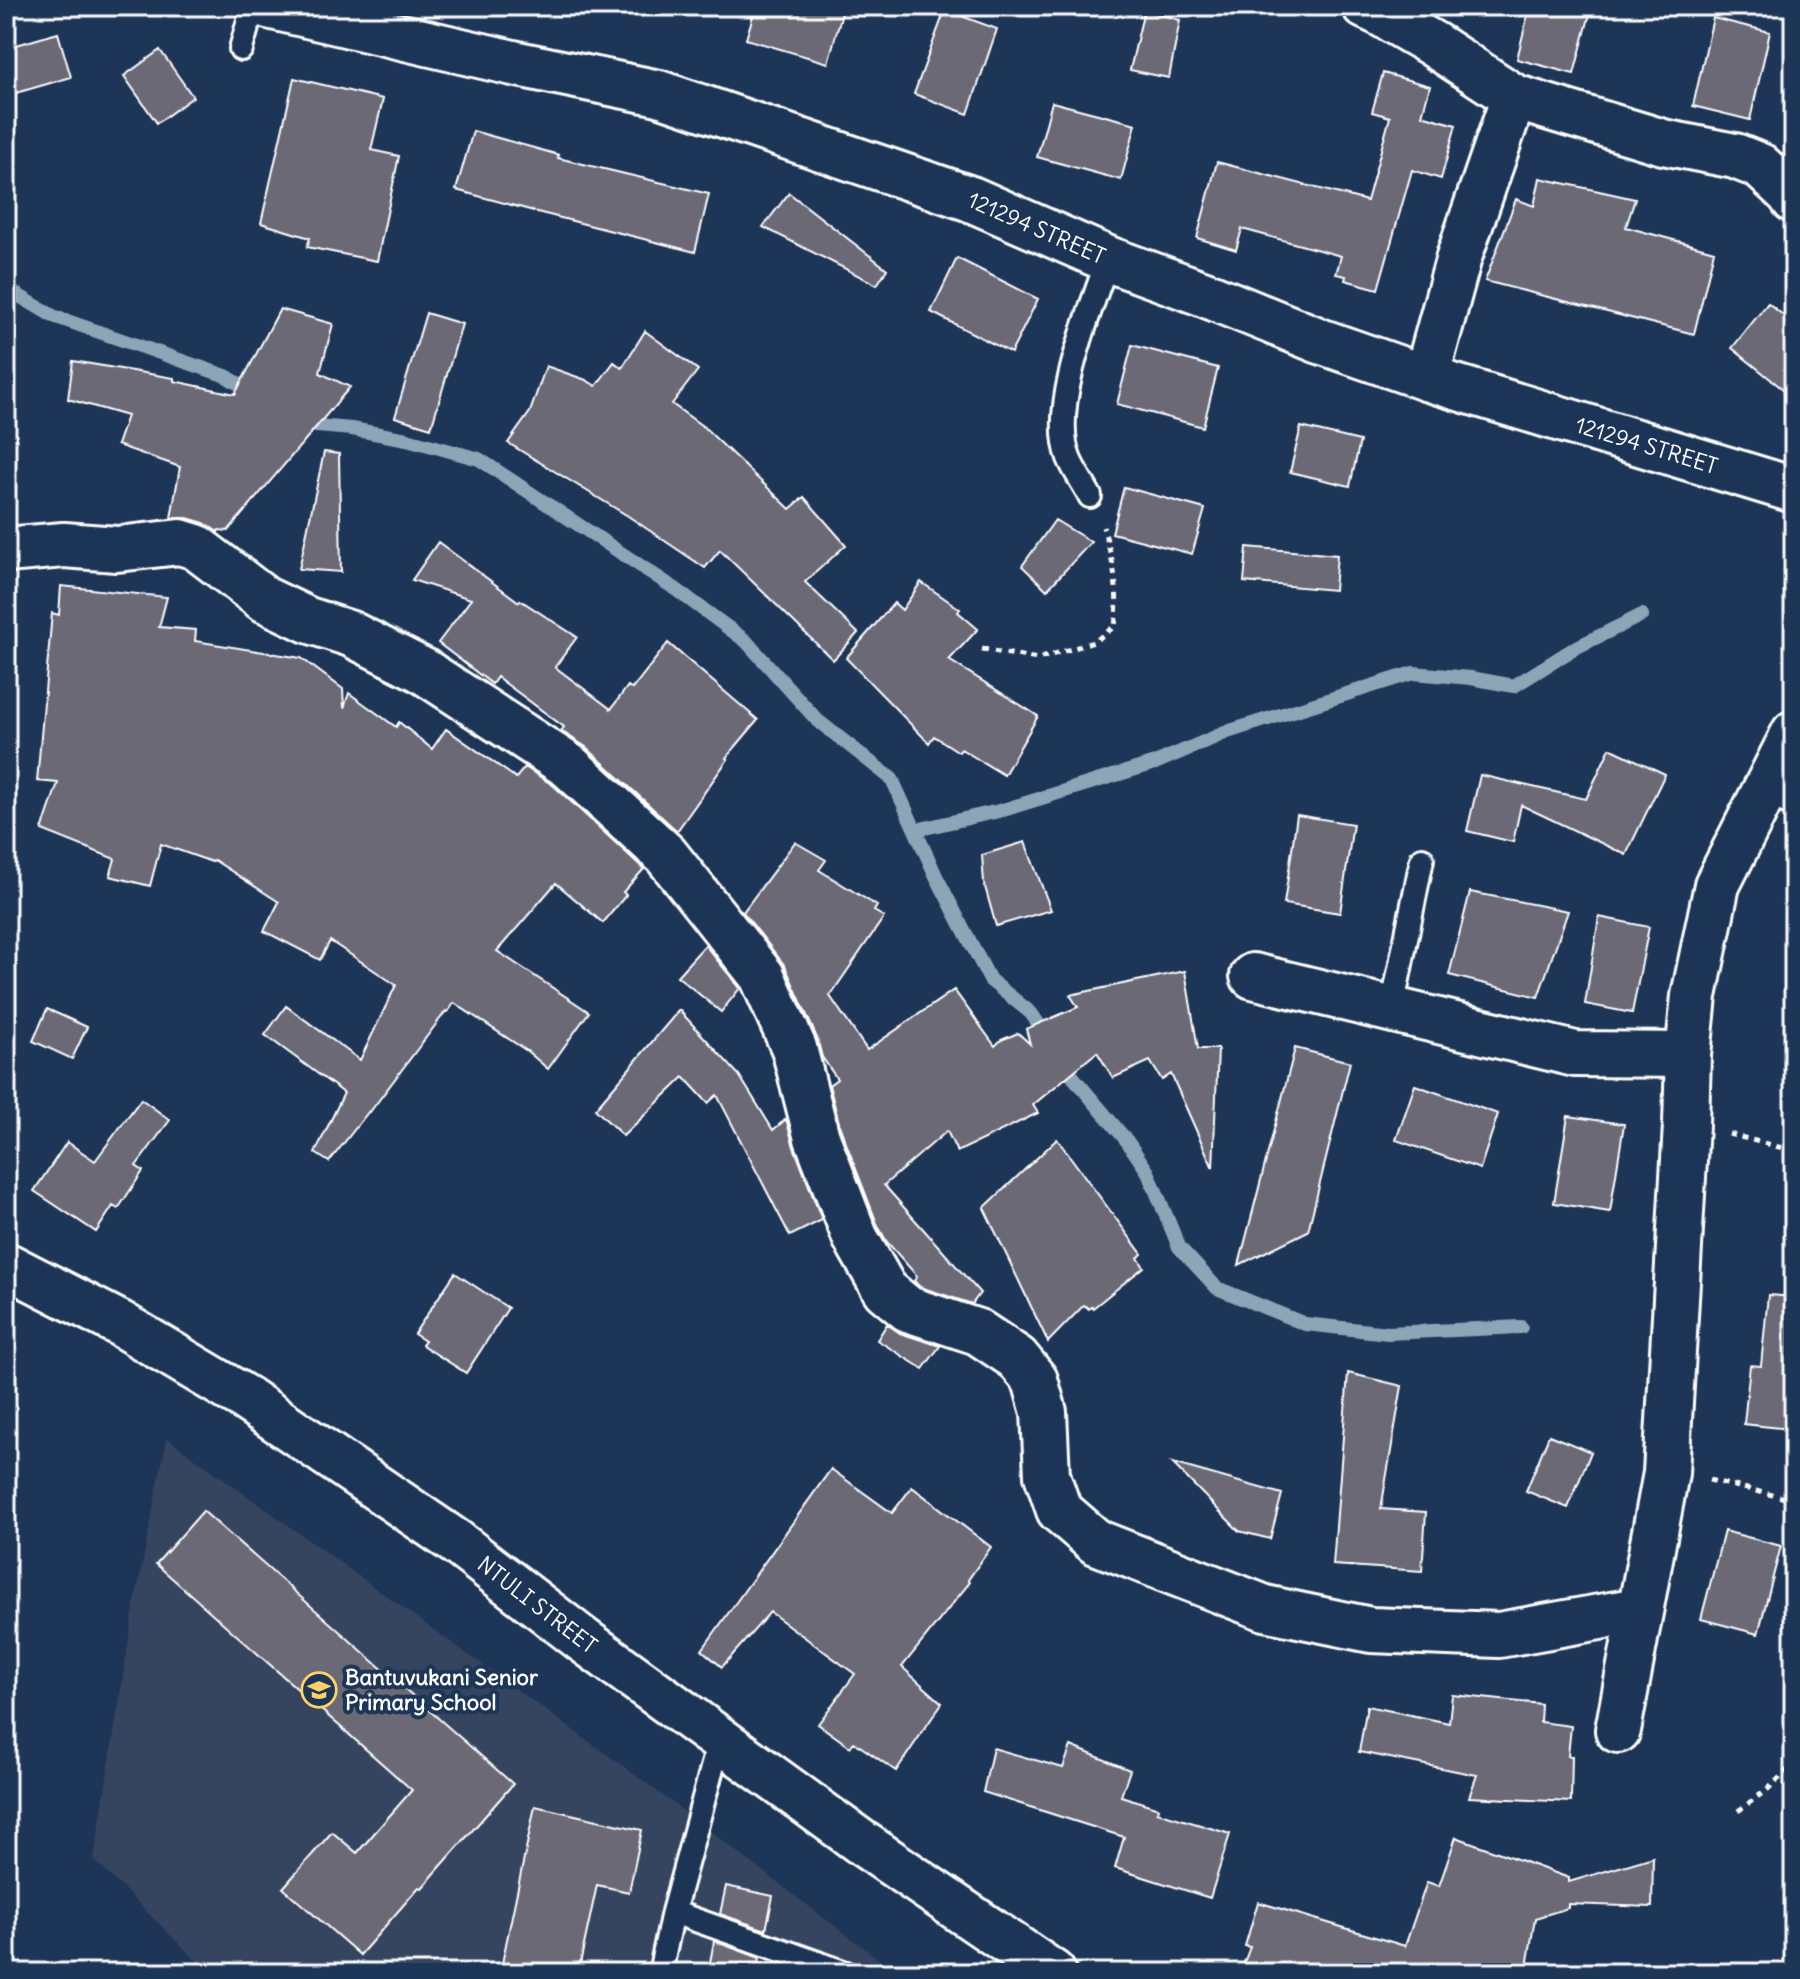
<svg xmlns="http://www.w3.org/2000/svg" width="1800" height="1979" font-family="Delius,sans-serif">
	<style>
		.built { fill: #344560 }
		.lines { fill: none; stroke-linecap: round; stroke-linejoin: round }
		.stream { stroke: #8ca6b7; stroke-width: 14 }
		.building { fill: #6b6975; stroke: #fff; stroke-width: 2 }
		.lane-casing { stroke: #fff; stroke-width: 28 }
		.street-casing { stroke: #fff; stroke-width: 50 }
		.path { stroke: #fff; stroke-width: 5; stroke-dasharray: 6 6; stroke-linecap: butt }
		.lane { stroke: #1d3557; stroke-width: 22 }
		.street { stroke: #1d3557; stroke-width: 44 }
		.labels { text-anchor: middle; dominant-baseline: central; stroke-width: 8; stroke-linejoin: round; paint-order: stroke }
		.street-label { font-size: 22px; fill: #fff; stroke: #1d3557 }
		.poi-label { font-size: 22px; font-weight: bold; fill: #fff; stroke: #1d3557; text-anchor: start }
	</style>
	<rect width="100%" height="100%" fill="#1d3557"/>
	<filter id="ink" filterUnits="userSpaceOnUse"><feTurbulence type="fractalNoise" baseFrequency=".0125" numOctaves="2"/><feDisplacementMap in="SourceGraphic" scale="16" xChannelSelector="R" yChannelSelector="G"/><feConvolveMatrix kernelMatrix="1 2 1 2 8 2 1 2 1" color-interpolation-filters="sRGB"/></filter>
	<g filter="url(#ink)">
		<path class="built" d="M 167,1438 L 641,1779 L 897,1973 L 209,1973 L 94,1860 L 135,1601 Z"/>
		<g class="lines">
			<path class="stream" d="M 6,288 L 53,316 L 226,376 L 255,394
				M 300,422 L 305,425 L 352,429 L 407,439 L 479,459 L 674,588 L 746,641 L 817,720 L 892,779 L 936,876 L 990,980 L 1031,1013 L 1048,1038
				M 916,830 L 1003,810 L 1155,763 L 1227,732 L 1413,673 L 1471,678 L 1514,686 L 1575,648 L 1642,615
				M 1061,1059 L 1074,1078 L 1127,1141 L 1148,1172 L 1179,1247 L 1217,1288 L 1305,1324 L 1388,1333 L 1521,1327"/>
		</g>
		<path class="building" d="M 756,6 L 844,6 L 828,63 L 746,39 Z
			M 1530,6 L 1592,6 L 1574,74 L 1517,59 Z
			M 945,10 L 997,29 L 968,114 L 914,94 Z
			M 1144,10 L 1180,20 L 1169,78 L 1130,70 Z
			M 1713,18 L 1770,32 L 1750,120 L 1693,106 Z
			M 58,33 L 71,77 L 6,96 L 6,48 Z
			M 160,50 L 193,97 L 157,123 L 124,76 Z
			M 1383,73 L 1430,86 L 1422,115 L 1456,125 L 1441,179 L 1412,170 L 1378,289 L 1345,280 L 1346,276 L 1336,274 L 1341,256 L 1242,229 L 1236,250 L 1197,238 L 1217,162 L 1367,201 L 1390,117 L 1372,112 Z
			M 294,78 L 383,99 L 371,150 L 399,156 L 377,261 L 307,247 L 310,238 L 261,223 Z
			M 1052,102 L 1136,124 L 1121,180 L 1037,157 Z
			M 473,131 L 559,155 L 558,158 L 709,194 L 695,252 L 541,213 L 456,190 Z
			M 1540,178 L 1635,199 L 1626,227 L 1714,251 L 1694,334 L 1485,281 L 1516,199 L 1534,206 Z
			M 789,193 L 887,269 L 877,285 L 763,227 Z
			M 957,258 L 1038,299 L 1011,353 L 931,312 Z
			M 1768,303 L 1794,324 L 1794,398 L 1732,348 Z
			M 280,309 L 333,324 L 320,373 L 350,387 L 228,531 L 219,530 L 218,532 L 204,523 L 187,518 L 171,518 L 180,467 L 117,445 L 127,416 L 68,399 L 73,361 L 174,378 L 174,381 L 235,394 Z
			M 426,313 L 462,324 L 431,428 L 395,417 Z
			M 645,331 L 698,370 L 672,404 L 705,428 L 790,509 L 804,497 L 846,545 L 805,582 L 858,633 L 833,660 L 720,550 L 705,568 L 628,516 L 508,443 L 530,412 L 546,366 L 586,380 L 596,386 L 614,362 L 622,368 Z
			M 1132,345 L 1218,368 L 1203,427 L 1117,404 Z
			M 1301,427 L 1360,441 L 1350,486 L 1290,472 Z
			M 324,452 L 339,454 L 341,572 L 299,569 Z
			M 1124,487 L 1205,509 L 1192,554 L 1112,533 Z
			M 1055,520 L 1091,542 L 1047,590 L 1022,566 Z
			M 438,542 L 519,602 L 520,600 L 577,637 L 555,667 L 611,709 L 628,686 L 632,689 L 668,643 L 758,720 L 726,758 L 728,759 L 677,831 L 586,747 L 561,731 L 564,727 L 497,677 L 492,684 L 438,643 L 471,599 L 412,580 Z
			M 1247,547 L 1337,555 L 1334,590 L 1244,582 Z
			M 921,582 L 960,609 L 958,612 L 978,629 L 949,660 L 1038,716 L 1004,775 L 961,749 L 959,752 L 934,736 L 929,743 L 846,658 L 894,603 L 902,610 Z
			M 61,586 L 167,597 L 159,627 L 196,630 L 195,641 L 301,658 L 343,689 L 344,708 L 349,693 L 396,727 L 399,722 L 432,749 L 446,729 L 516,778 L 525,767 L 554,786 L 644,869 L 623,892 L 626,895 L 603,923 L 556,883 L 497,951 L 589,1012 L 548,1069 L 527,1051 L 454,1003 L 448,1012 L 446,1011 L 370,1112 L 369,1111 L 329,1162 L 315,1153 L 344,1093 L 265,1035 L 286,1006 L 360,1060 L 396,985 L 330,941 L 320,960 L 264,931 L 279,902 L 214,860 L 212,862 L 161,844 L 150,886 L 110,876 L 115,859 L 42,830 L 58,783 L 37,781 L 52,613 L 59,615 Z
			M 1610,748 L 1665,774 L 1626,855 L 1521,805 L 1513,842 L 1467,831 L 1480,775 L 1586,799 Z
			M 1297,815 L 1353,824 L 1340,913 L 1284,904 Z
			M 795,842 L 826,860 L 819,870 L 877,906 L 874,911 L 884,917 L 830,996 L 867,1050 L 954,990 L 995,1046 L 1001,1040 L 1018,1033 L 1030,1044 L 1026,1029 L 1078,1007 L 1070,995 L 1185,971 L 1198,1049 L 1218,1049 L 1213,1168 L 1171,1074 L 1162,1080 L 1150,1061 L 1113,1078 L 1097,1052 L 1033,1105 L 1038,1113 L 957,1152 L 947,1131 L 884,1185 L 980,1293 L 972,1304 L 920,1287 L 914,1281 L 917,1276 L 887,1242 L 878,1226 L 841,1130 L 829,1085 L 837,1079 L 822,1057 L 817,1038 L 785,966 L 743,912 Z
			M 1025,842 L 1051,910 L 996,926 L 984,883 L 982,855 Z
			M 1470,892 L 1568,911 L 1538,997 L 1449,975 Z
			M 1599,917 L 1649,927 L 1632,1013 L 1585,1004 Z
			M 705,945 L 740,988 L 721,1012 L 677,976 Z
			M 47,1009 L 87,1027 L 72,1059 L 33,1041 Z
			M 679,1010 L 739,1075 L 773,1130 L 786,1119 L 794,1147 L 822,1220 L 790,1236 L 717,1095 L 708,1103 L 684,1077 L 623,1136 L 595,1109 Z
			M 1295,1048 L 1350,1062 L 1308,1231 L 1239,1265 Z
			M 1415,1085 L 1498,1114 L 1480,1169 L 1396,1140 Z
			M 141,1099 L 170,1120 L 136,1166 L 143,1171 L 118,1209 L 113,1206 L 96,1232 L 34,1191 L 67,1142 L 95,1161 Z
			M 1568,1116 L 1624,1124 L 1610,1212 L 1554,1203 Z
			M 1057,1139 L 1142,1254 L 1138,1258 L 1144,1267 L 1093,1308 L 1092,1306 L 1089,1309 L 1084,1305 L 1048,1342 L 984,1208 Z
			M 455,1273 L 508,1308 L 466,1373 L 422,1345 L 425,1341 L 414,1334 Z
			M 1768,1295 L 1794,1297 L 1794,1389 L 1790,1429 L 1744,1424 L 1750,1365 L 1761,1366 Z
			M 887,1324 L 900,1333 L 940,1346 L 923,1369 L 877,1340 Z
			M 1348,1373 L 1402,1386 L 1381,1509 L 1426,1512 L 1422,1571 L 1333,1565 Z
			M 1549,1435 L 1591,1452 L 1568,1508 L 1526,1491 Z
			M 1172,1463 L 1282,1494 L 1270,1539 L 1239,1531 Z
			M 831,1469 L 892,1513 L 912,1487 L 991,1547 L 968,1580 L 970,1582 L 902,1667 L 942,1703 L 896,1771 L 854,1742 L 850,1747 L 818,1724 L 855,1674 L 770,1612 L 722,1667 L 702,1650 Z
			M 203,1511 L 513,1784 L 422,1888 L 419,1887 L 360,1955 L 283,1888 L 332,1832 L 357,1853 L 412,1790 L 156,1564 Z
			M 1724,1531 L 1781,1546 L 1758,1634 L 1701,1619 Z
			M 1452,1695 L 1541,1704 L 1540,1722 L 1571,1726 L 1568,1756 L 1572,1756 L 1571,1802 L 1469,1797 L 1477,1775 L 1359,1752 L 1367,1706 L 1449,1723 Z
			M 1071,1746 L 1130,1770 L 1121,1796 L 1159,1808 L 1157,1812 L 1230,1834 L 1210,1898 L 1115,1868 L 1124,1837 L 983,1792 L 993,1748 L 1063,1768 Z
			M 535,1806 L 642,1830 L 629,1892 L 597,1885 L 578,1973 L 500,1973 Z
			M 1456,1837 L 1569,1878 L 1569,1882 L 1653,1857 L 1652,1907 L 1568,1904 L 1568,1908 L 1535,1918 L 1526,1973 L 1240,1973 L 1250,1947 L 1245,1946 L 1258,1902 L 1405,1946 L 1427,1882 L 1439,1886 Z
			M 726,1886 L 773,1896 L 766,1930 L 720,1914 Z
			M 714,1941 L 760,1958 L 757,1973 L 708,1973 Z"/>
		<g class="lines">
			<defs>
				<path id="lane" d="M 241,49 L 253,6
					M 1090,496 C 1084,484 1074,471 1069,458 C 1049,407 1091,310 1108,259
					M 1765,793 L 1794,805
					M 1392,1009 L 1422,859
					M 673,1912 L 846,1973
					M 660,1973 L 673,1912 L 720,1739"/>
				<g id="street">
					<path id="s1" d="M 268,6 L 513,63 L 659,93 L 971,199 L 1108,259 L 1202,293 L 1320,341 L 1426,378 L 1794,490"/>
					<path d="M 1365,6 L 1378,12 L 1433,44 L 1514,97 L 1663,142 L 1735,156 L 1760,166 L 1789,193 L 1794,200"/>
					<path d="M 1426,378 L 1459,257 L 1514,97"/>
					<path d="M 6,550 L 64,545 L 117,549 L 180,542 L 196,547 L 264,599 L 308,620 L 351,634 L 422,670 L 569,766 L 666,855 L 762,976 L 794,1048 L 817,1138 L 855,1237 L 885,1290 L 908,1309 L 978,1332 L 1017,1358 L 1035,1380 L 1044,1412 L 1047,1475 L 1059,1510 L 1096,1542 L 1265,1608 L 1371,1630 L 1499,1635 L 1639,1610"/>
					<path d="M 1253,976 L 1575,1054 L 1688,1055"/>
					<path id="s2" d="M 6,1265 L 119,1323 L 245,1398 L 456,1542 L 583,1640 L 865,1845 L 1053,1973"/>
					<path d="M 1618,1730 L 1666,1473 L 1686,1125 L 1688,1055 L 1694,996 L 1717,885 L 1794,733"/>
				</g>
			</defs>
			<use href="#lane" class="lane-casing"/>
			<use href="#street" class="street-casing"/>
			<path class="path" d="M 982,649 L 1038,659 L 1094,642 L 1115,626 C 1120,592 1113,559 1103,527
				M 1729,1134 L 1794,1151
				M 1709,1480 L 1794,1500
				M 1738,1811 L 1768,1789 L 1794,1764"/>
			<use href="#lane" class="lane"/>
			<use href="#street" class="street"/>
		</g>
	</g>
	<defs>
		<symbol id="school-ring" viewBox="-11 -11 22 22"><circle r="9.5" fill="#1d3557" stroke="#ffd166" stroke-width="1.5"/><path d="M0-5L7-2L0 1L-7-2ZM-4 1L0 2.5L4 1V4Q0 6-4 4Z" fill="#ffd166"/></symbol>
	</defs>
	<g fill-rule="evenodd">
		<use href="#school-ring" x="299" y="1670" width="40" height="40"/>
	</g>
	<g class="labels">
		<g class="street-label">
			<text stroke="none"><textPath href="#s1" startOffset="802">121294 STREET</textPath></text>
			<text stroke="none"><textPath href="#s1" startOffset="1450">121294 STREET</textPath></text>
			<text stroke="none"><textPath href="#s2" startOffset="632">NTULI STREET</textPath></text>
		</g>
		<g class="poi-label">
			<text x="345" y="1677">Bantuvukani Senior<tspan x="345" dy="25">Primary School</tspan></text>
		</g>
	</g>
	<rect width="1800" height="1979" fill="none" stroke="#1d3557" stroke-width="32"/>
	<rect x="16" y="16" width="1768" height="1947" fill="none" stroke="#fff" stroke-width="3" filter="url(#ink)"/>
</svg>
